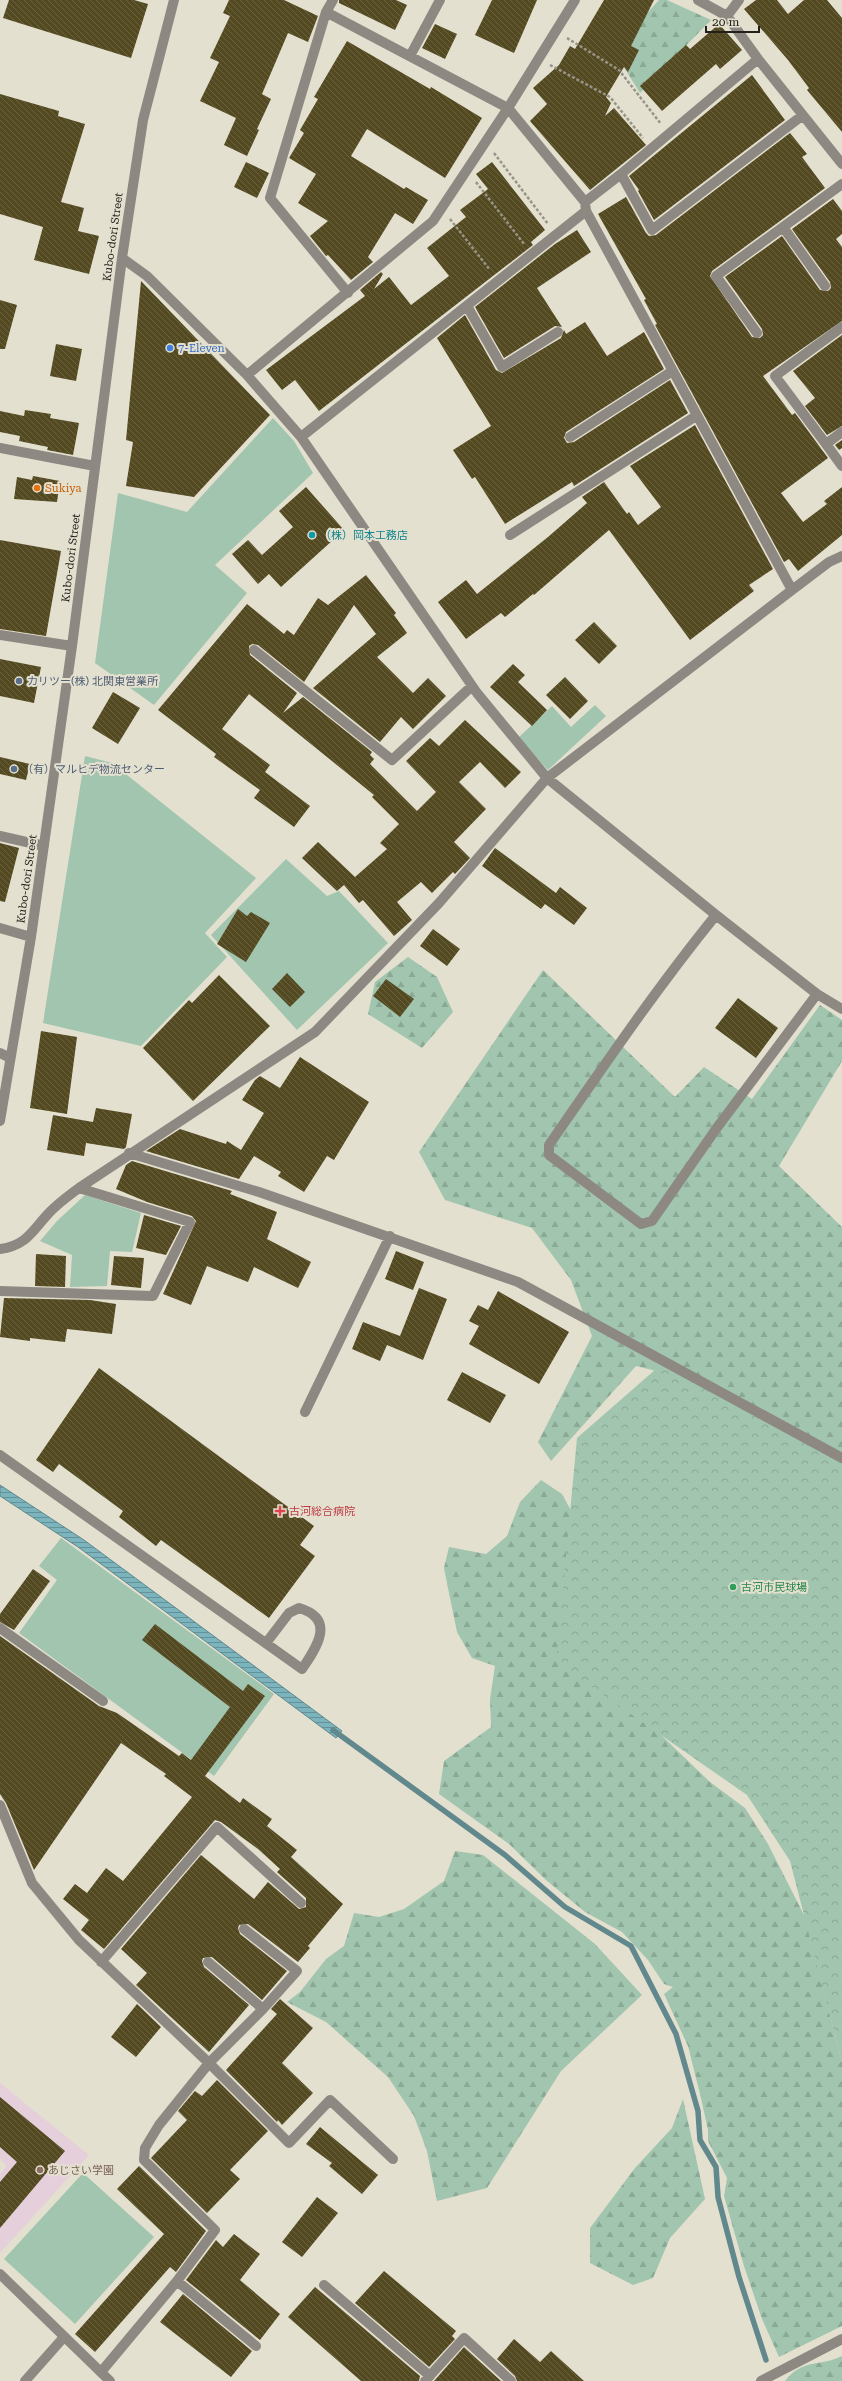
<svg xmlns="http://www.w3.org/2000/svg" width="842" height="2381" font-family="'Roboto Serif','Noto Sans JP',serif">
	<style>
		.education { fill: #e5cfdb }
		.green { fill: #a1c5ae }
		.forest { fill: url(#forest-firs) }
		.park { fill: url(#park-crowns) }
		.water { fill: url(#water-rules); stroke: #61888c }
		.lines { fill: none; stroke-linecap: round; stroke-linejoin: round }
		.stream { stroke: #61888c; stroke-width: 5.5 }
		.building { fill: url(#building-back-hatch) }
		.path { stroke: #979487; stroke-width: 2.5; stroke-dasharray: 3 2; stroke-linecap: butt }
		.minor { stroke: #8e8883; stroke-width: 10 }
		.shop-dot { fill: #3f7fe0; stroke: #e4e0cf; stroke-width: 1.5 }
		.food-dot { fill: #e8710a; stroke: #e4e0cf; stroke-width: 1.5 }
		.culture-dot { fill: #0f9aa8; stroke: #e4e0cf; stroke-width: 1.5 }
		.service-dot { fill: #5c6f8a; stroke: #e4e0cf; stroke-width: 1.5 }
		.health-dot { fill: #e0444e; stroke: #e4e0cf; stroke-width: 1.5 }
		.leisure-dot { fill: #2e9e5b; stroke: #e4e0cf; stroke-width: 1.5 }
		.education-dot { fill: #8d6e63; stroke: #e4e0cf; stroke-width: 1.5 }
		.labels { text-anchor: middle; dominant-baseline: central; stroke-width: 4; stroke-linejoin: round; paint-order: stroke }
		.street-label { font-size: 11px; fill: #22201a; stroke: #e4e0cf }
		.shop-label { font-size: 11px; fill: #366cbe; stroke: #e4e0cf; text-anchor: start }
		.food-label { font-size: 11px; fill: #c56008; stroke: #e4e0cf; text-anchor: start }
		.culture-label { font-size: 11px; fill: #0d838f; stroke: #e4e0cf; text-anchor: start }
		.service-label { font-size: 11px; fill: #4e5e75; stroke: #e4e0cf; text-anchor: start }
		.health-label { font-size: 11px; fill: #be3a42; stroke: #e4e0cf; text-anchor: start }
		.leisure-label { font-size: 11px; fill: #27864d; stroke: #e4e0cf; text-anchor: start }
		.education-label { font-size: 11px; fill: #785e54; stroke: #e4e0cf; text-anchor: start }
	</style>
	<defs>
		<pattern id="forest-firs" width="22" height="20" patternUnits="userSpaceOnUse"><rect width="22" height="20" fill="#a1c5ae"/><path d="M5 1l3.5 6h-7zM16 11l3.5 6h-7z" fill="#8aa995"/></pattern>
		<pattern id="park-crowns" width="20" height="18" patternUnits="userSpaceOnUse"><rect width="20" height="18" fill="#a1c5ae"/><path d="M2 6a3 3 0 1 1 6 0M12 15a3 3 0 1 1 6 0" fill="none" stroke="#8aa995"/></pattern>
		<pattern id="water-rules" width="6" height="5" patternUnits="userSpaceOnUse"><rect width="6" height="5" fill="#7cb4bd"/><path d="M0 2.5h6" fill="none" stroke="#659299"/></pattern>
		<pattern id="building-back-hatch" width="6" height="6" patternUnits="userSpaceOnUse"><rect width="6" height="6" fill="#544a22"/><path d="M-1 5l2 2M0 0l6 6M5-1l2 2" fill="none" stroke="#696140"/></pattern>
	</defs>
	<rect width="100%" height="100%" fill="#e4e0cf"/>
	<path class="education" d="M 0,2083 L 89,2155 L 0,2253 L 0,2174 L 7,2166 L 0,2159 Z"/>
	<path class="green" d="M 273,418 L 294,441 L 313,473 L 215,565 L 247,593 L 154,705 L 95,663 L 118,493 L 187,512 Z
		M 595,705 L 606,716 L 548,770 L 518,738 L 552,706 L 571,727 Z
		M 85,756 L 112,763 L 256,878 L 205,933 L 227,957 L 141,1046 L 43,1023 Z
		M 286,859 L 327,896 L 339,891 L 388,943 L 297,1030 L 211,935 Z
		M 85,1195 L 141,1213 L 132,1252 L 110,1251 L 107,1286 L 70,1287 L 72,1255 L 40,1241 L 57,1221 Z
		M 61,1538 L 274,1694 L 214,1776 L 19,1633 L 57,1580 L 39,1566 Z
		M 83,2173 L 154,2237 L 75,2324 L 4,2259 Z"/>
	<path class="forest" d="M 659,0 L 667,0 L 711,20 L 640,93 L 625,69 L 631,31 Z
		M 408,957 L 437,977 L 453,1012 L 422,1048 L 368,1014 L 375,982 Z
		M 543,970 L 675,1097 L 704,1067 L 752,1099 L 820,1005 L 842,1020 L 842,1061 L 779,1166 L 842,1227 L 842,1460 L 704,1383 L 636,1366 L 551,1461 L 538,1442 L 592,1336 L 571,1280 L 532,1228 L 445,1200 L 419,1152 Z
		M 541,1480 L 562,1494 L 586,1538 L 613,1701 L 660,1734 L 710,1782 L 745,1808 L 768,1844 L 805,1917 L 842,2062 L 842,2326 L 779,2357 L 762,2319 L 744,2266 L 724,2196 L 727,2178 L 708,2141 L 708,2130 L 701,2098 L 688,2046 L 664,1994 L 673,1987 L 664,1984 L 648,1960 L 622,1932 L 585,1912 L 546,1880 L 509,1844 L 439,1794 L 444,1761 L 491,1727 L 490,1699 L 495,1666 L 472,1658 L 457,1632 L 451,1603 L 444,1568 L 449,1547 L 486,1554 L 507,1536 L 520,1502 Z
		M 455,1851 L 483,1855 L 595,1944 L 642,1995 L 561,2071 L 487,2188 L 437,2201 L 427,2151 L 414,2116 L 388,2077 L 326,2022 L 287,2002 L 300,1992 L 326,1959 L 344,1946 L 354,1913 L 379,1917 L 404,1909 L 444,1881 Z
		M 683,2099 L 705,2199 L 670,2238 L 653,2278 L 633,2285 L 590,2263 L 590,2228 L 635,2168 L 672,2128 Z
		M 842,2356 L 842,2381 L 785,2381 C 803,2358 820,2367 842,2356 Z"/>
	<path class="park" d="M 664,1362 L 842,1458 L 842,2062 L 790,1861 L 747,1795 L 556,1662 L 577,1438 Z"/>
	<path class="water" d="M 0,1485 L 84,1540 L 342,1731 L 336,1738 L 78,1547 L 0,1496 Z"/>
	<g class="lines">
		<path class="stream" d="M 333,1730 L 505,1855 L 565,1907 L 631,1946 L 676,2034 L 698,2111 L 700,2140 L 716,2167 L 718,2197 L 739,2277 L 766,2360"/>
	</g>
	<path class="building" d="M 9,0 L 134,0 L 148,4 L 131,58 L 3,18 Z
		M 229,0 L 284,0 L 318,16 L 308,42 L 288,33 L 262,94 L 271,99 L 257,129 L 259,130 L 247,156 L 224,145 L 236,118 L 200,101 L 219,62 L 210,58 L 230,16 L 223,13 Z
		M 339,0 L 396,0 L 407,5 L 395,30 L 339,3 Z
		M 492,0 L 537,0 L 514,53 L 475,35 Z
		M 604,0 L 654,0 L 631,46 L 639,50 L 628,72 L 624,67 L 606,97 L 611,103 L 605,116 L 614,108 L 646,145 L 590,190 L 530,121 L 547,104 L 533,88 L 559,65 L 570,46 L 575,49 Z
		M 756,0 L 777,0 L 788,14 L 804,0 L 827,0 L 842,18 L 842,132 L 807,90 L 809,88 L 788,60 L 744,9 Z
		M 435,24 L 457,34 L 445,59 L 422,48 Z
		M 719,24 L 742,50 L 720,69 L 716,64 L 662,111 L 640,86 L 686,45 L 690,49 Z
		M 347,41 L 430,89 L 431,87 L 482,118 L 445,178 L 367,129 L 351,156 L 404,189 L 406,187 L 428,200 L 413,224 L 395,213 L 368,257 L 373,262 L 351,280 L 328,255 L 326,256 L 310,236 L 328,221 L 298,203 L 316,174 L 289,158 L 304,133 L 300,130 L 318,99 L 314,97 Z
		M 752,75 L 785,120 L 654,220 L 638,191 L 639,190 L 629,176 Z
		M 0,94 L 59,111 L 58,116 L 85,124 L 61,202 L 84,208 L 78,231 L 99,236 L 89,274 L 34,260 L 43,227 L 0,214 Z
		M 790,133 L 807,154 L 802,157 L 825,188 L 712,271 L 710,276 L 752,337 L 760,338 L 763,335 L 762,329 L 725,277 L 782,236 L 820,290 L 828,291 L 831,288 L 830,282 L 792,229 L 833,199 L 842,211 L 842,234 L 836,239 L 842,247 L 842,321 L 763,376 L 792,415 L 795,413 L 828,458 L 781,493 L 803,522 L 827,504 L 824,501 L 842,487 L 842,535 L 798,571 L 789,559 L 784,562 L 655,325 L 657,324 L 644,300 L 646,299 L 598,214 L 626,197 L 646,233 L 649,236 L 656,235 Z
		M 246,162 L 269,173 L 257,198 L 234,187 Z
		M 492,162 L 545,230 L 531,242 L 533,245 L 319,411 L 295,380 L 282,390 L 266,370 L 365,296 L 360,290 L 381,272 L 383,274 L 374,289 L 389,277 L 411,305 L 449,276 L 427,248 L 466,217 L 460,210 L 488,189 L 476,174 Z
		M 577,230 L 591,252 L 537,288 L 562,327 L 555,326 L 504,358 L 475,307 L 555,244 Z
		M 141,281 L 270,415 L 194,497 L 126,486 L 133,442 L 126,440 Z
		M 0,300 L 17,305 L 5,349 L 0,349 Z
		M 465,315 L 496,370 L 502,373 L 561,338 L 564,330 L 566,334 L 585,322 L 607,356 L 644,332 L 664,369 L 566,432 L 564,438 L 567,443 L 574,442 L 670,380 L 688,413 L 574,486 L 572,482 L 505,524 L 475,477 L 472,479 L 453,450 L 491,426 L 437,338 Z
		M 842,335 L 842,426 L 827,435 L 805,406 L 815,398 L 793,371 Z
		M 56,344 L 82,349 L 76,381 L 50,376 Z
		M 25,410 L 51,414 L 50,418 L 79,423 L 73,455 L 47,450 L 48,447 L 19,441 L 20,436 L 0,432 L 0,411 L 24,416 Z
		M 695,425 L 773,569 L 749,585 L 754,591 L 690,640 L 609,530 L 534,595 L 533,594 L 505,617 L 501,613 L 466,639 L 438,602 L 466,580 L 477,594 L 548,537 L 587,503 L 582,497 L 604,482 L 627,514 L 629,512 L 638,525 L 661,507 L 630,466 Z
		M 842,440 L 842,448 L 839,450 L 835,445 Z
		M 33,476 L 60,481 L 57,502 L 14,499 L 17,477 L 32,480 Z
		M 306,487 L 344,530 L 281,587 L 269,574 L 258,584 L 232,554 L 248,540 L 262,555 L 293,527 L 279,511 Z
		M 0,540 L 61,551 L 46,636 L 0,629 Z
		M 366,575 L 396,613 L 394,615 L 407,633 L 377,657 L 413,693 L 428,678 L 446,696 L 413,729 L 401,717 L 380,742 L 313,688 L 376,634 L 354,605 L 304,682 L 258,645 L 252,644 L 249,646 L 250,655 L 297,693 L 283,713 L 303,697 L 372,752 L 370,755 L 374,759 L 370,764 L 417,811 L 436,792 L 406,761 L 430,738 L 439,746 L 465,720 L 521,772 L 505,788 L 480,762 L 459,782 L 486,809 L 454,842 L 470,858 L 455,874 L 453,872 L 432,893 L 421,882 L 397,902 L 412,920 L 394,936 L 363,900 L 359,903 L 344,885 L 337,891 L 302,858 L 318,842 L 355,877 L 387,849 L 380,843 L 399,824 L 372,797 L 374,795 L 249,694 L 222,729 L 270,765 L 265,772 L 310,806 L 294,827 L 254,798 L 260,790 L 214,757 L 216,754 L 158,710 L 247,604 L 284,634 L 287,630 L 294,635 L 318,598 L 328,605 Z
		M 594,622 L 617,646 L 599,664 L 575,640 Z
		M 0,659 L 41,667 L 34,703 L 0,696 Z
		M 513,664 L 525,675 L 518,682 L 547,710 L 532,726 L 490,687 Z
		M 565,677 L 588,701 L 570,719 L 546,695 Z
		M 113,692 L 140,708 L 118,744 L 92,728 Z
		M 0,757 L 30,764 L 26,780 L 0,774 Z
		M 0,843 L 19,848 L 5,902 L 0,901 Z
		M 495,848 L 556,893 L 560,887 L 587,908 L 574,925 L 545,904 L 541,909 L 482,866 Z
		M 238,909 L 247,916 L 251,912 L 270,923 L 246,962 L 217,944 Z
		M 433,929 L 460,949 L 447,966 L 420,946 Z
		M 287,973 L 305,992 L 290,1007 L 272,989 Z
		M 219,975 L 270,1026 L 193,1101 L 143,1048 L 189,1000 L 192,1003 Z
		M 386,979 L 414,999 L 400,1017 L 373,996 Z
		M 738,998 L 778,1028 L 756,1058 L 715,1028 Z
		M 41,1031 L 77,1037 L 67,1114 L 30,1108 Z
		M 300,1057 L 369,1102 L 334,1160 L 327,1156 L 304,1192 L 278,1176 L 281,1172 L 254,1156 L 239,1179 L 146,1151 L 180,1129 L 226,1144 L 227,1141 L 241,1150 L 264,1113 L 242,1100 L 255,1080 L 260,1076 L 280,1088 Z
		M 96,1108 L 132,1114 L 126,1147 L 124,1149 L 86,1143 L 84,1156 L 47,1150 L 53,1115 L 93,1122 Z
		M 132,1161 L 232,1191 L 230,1194 L 277,1212 L 267,1239 L 311,1262 L 298,1288 L 254,1267 L 248,1282 L 207,1266 L 191,1305 L 163,1294 L 196,1221 L 192,1216 L 147,1202 L 116,1189 L 126,1165 Z
		M 144,1215 L 181,1226 L 166,1255 L 136,1248 Z
		M 396,1251 L 424,1262 L 413,1290 L 385,1279 Z
		M 36,1254 L 66,1256 L 65,1287 L 35,1286 Z
		M 114,1256 L 144,1258 L 141,1288 L 111,1285 Z
		M 419,1288 L 447,1299 L 423,1360 L 387,1345 L 380,1361 L 352,1349 L 363,1322 L 400,1336 Z
		M 498,1291 L 569,1332 L 539,1384 L 469,1344 L 479,1326 L 469,1321 L 478,1305 L 488,1310 Z
		M 4,1298 L 90,1300 L 116,1304 L 112,1334 L 67,1329 L 65,1342 L 30,1338 L 30,1341 L 0,1337 Z
		M 99,1368 L 314,1526 L 300,1545 L 315,1556 L 269,1618 L 161,1540 L 156,1546 L 119,1517 L 123,1511 L 59,1464 L 53,1472 L 36,1460 Z
		M 462,1372 L 506,1395 L 490,1423 L 447,1400 Z
		M 33,1569 L 50,1581 L 14,1630 L 0,1622 L 0,1614 Z
		M 155,1624 L 243,1691 L 248,1684 L 265,1696 L 205,1776 L 240,1803 L 243,1798 L 272,1819 L 267,1826 L 297,1850 L 291,1857 L 343,1904 L 308,1946 L 310,1948 L 298,1962 L 248,1924 L 239,1925 L 238,1928 L 240,1934 L 287,1971 L 262,2000 L 212,1957 L 203,1958 L 202,1961 L 204,1967 L 249,2005 L 209,2052 L 136,1985 L 147,1973 L 121,1949 L 201,1855 L 254,1899 L 268,1882 L 299,1909 L 306,1907 L 306,1898 L 277,1872 L 280,1869 L 258,1849 L 221,1822 L 215,1820 L 104,1949 L 81,1930 L 89,1920 L 63,1899 L 75,1884 L 87,1893 L 106,1868 L 123,1881 L 192,1797 L 164,1776 L 166,1774 L 121,1743 L 34,1870 L 6,1803 L 0,1794 L 0,1636 L 99,1706 L 117,1713 L 179,1756 L 182,1753 L 191,1760 L 230,1707 L 142,1640 Z
		M 280,1999 L 313,2028 L 282,2063 L 313,2093 L 282,2125 L 278,2120 L 277,2122 L 226,2070 L 277,2014 L 271,2009 Z
		M 137,2004 L 161,2027 L 136,2057 L 111,2037 Z
		M 217,2080 L 268,2131 L 230,2170 L 240,2179 L 207,2213 L 151,2158 L 187,2120 L 178,2111 L 194,2092 L 195,2091 L 202,2096 Z
		M 0,2097 L 65,2151 L 0,2228 L 0,2182 L 17,2162 L 0,2147 Z
		M 320,2127 L 378,2175 L 362,2194 L 329,2166 L 332,2163 L 306,2144 Z
		M 139,2166 L 206,2231 L 176,2272 L 170,2267 L 95,2352 L 75,2334 L 164,2234 L 117,2189 Z
		M 317,2197 L 338,2213 L 302,2257 L 282,2242 Z
		M 234,2234 L 260,2254 L 240,2280 L 280,2314 L 260,2340 L 186,2280 L 216,2240 L 223,2247 Z
		M 384,2271 L 456,2331 L 452,2336 L 455,2339 L 429,2367 L 355,2303 Z
		M 315,2287 L 420,2376 L 419,2381 L 361,2381 L 288,2317 Z
		M 183,2294 L 252,2351 L 231,2377 L 160,2322 Z
		M 514,2339 L 540,2362 L 551,2351 L 584,2381 L 517,2381 L 515,2376 L 497,2359 Z
		M 464,2347 L 466,2349 L 501,2381 L 434,2381 Z"/>
	<g class="lines">
		<path class="path" d="M 567,38 L 619,70 L 661,124
			M 550,65 L 610,97 L 643,138
			M 494,153 L 548,224
			M 476,182 L 524,244
			M 450,219 L 490,270"/>
		<path class="minor" d="M 698,0 L 727,16 L 758,59 L 842,164
			M 326,12 L 333,0
			M 727,16 L 739,0
			M 410,56 L 440,0
			M 621,174 L 758,59
			M 585,202 L 621,174 L 652,230 L 803,115
			M 783,227 L 825,286
			M 122,258 L 147,276 L 247,375 L 301,437 L 477,693 L 547,778 L 716,915 L 817,994 L 842,1009
			M 348,293 L 270,198 L 326,12 L 508,108 L 585,202 L 586,211 L 792,590
			M 467,306 L 502,367 L 558,332
			M 757,333 L 716,276 L 842,184
			M 247,375 L 433,221 L 508,108 L 575,0
			M 842,432 L 826,444 L 842,466
			M 301,437 L 586,211
			M 570,437 L 671,372
			M 826,444 L 775,376 L 842,327
			M 0,448 L 95,466
			M 510,535 L 696,416
			M 0,635 L 72,646
			M 254,650 L 392,760 L 472,686
			M 0,836 L 44,846
			M 716,915 C 656,989 603,1067 549,1145 L 549,1155 L 641,1224 L 652,1221 L 716,1129 L 817,994
			M 0,928 L 31,937
			M 0,1053 L 10,1058
			M 0,1121 L 31,937 L 72,646 L 122,258 L 143,120 L 174,0
			M 129,1153 L 259,1192 L 518,1282 L 842,1458
			M 0,1249 C 26,1246 32,1231 48,1214 C 57,1204 68,1196 79,1188 L 315,1032 L 439,903 L 547,778 L 792,590 L 829,562 L 842,556
			M 0,1291 L 153,1296 L 190,1222 L 79,1188
			M 305,1412 L 390,1236
			M 0,1455 L 302,1669 C 317,1647 336,1619 299,1608 L 289,1613 L 266,1643
			M 0,1628 L 103,1701
			M 0,1805 L 32,1883 L 79,1940 L 209,2063 L 159,2125 L 145,2148 L 144,2160 L 215,2230 L 177,2281 L 101,2372
			M 244,1929 L 297,1971 L 263,2009
			M 101,1962 L 217,1827 L 301,1903
			M 208,1962 L 263,2009 L 209,2063 L 289,2143 L 330,2100 L 393,2159
			M 0,2274 L 110,2381
			M 177,2281 L 256,2346
			M 324,2285 L 430,2376
			M 25,2381 L 64,2337
			M 425,2381 L 464,2338 L 511,2381
			M 761,2381 L 842,2339"/>
	</g>
	<circle class="shop-dot" cx="170" cy="348" r="4"/>
	<circle class="food-dot" cx="37" cy="488" r="4"/>
	<circle class="culture-dot" cx="312" cy="535" r="4"/>
	<g class="service-dot">
		<circle cx="19" cy="681" r="4"/>
		<circle cx="14" cy="769" r="4"/>
	</g>
	<path class="health-dot" d="M278 1505h4v4h4v4h-4v4h-4v-4h-4v-4h4z"/>
	<circle class="leisure-dot" cx="733" cy="1587" r="4"/>
	<circle class="education-dot" cx="40" cy="2170" r="4"/>
	<g class="labels">
		<g class="street-label">
			<text transform="translate(113 237) rotate(-82)">Kubo-dori Street</text>
			<text transform="translate(71 558) rotate(-83)">Kubo-dori Street</text>
			<text transform="translate(27 879) rotate(-82)">Kubo-dori Street</text>
		</g>
		<g class="shop-label">
			<text x="178" y="348">7-Eleven</text>
		</g>
		<g class="food-label">
			<text x="45" y="488">Sukiya</text>
		</g>
		<g class="culture-label">
			<text x="320" y="535">（株）岡本工務店</text>
		</g>
		<g class="service-label">
			<text x="27" y="681">カリツー(株) 北関東営業所</text>
			<text x="22" y="769">（有）マルヒデ物流センター</text>
		</g>
		<g class="health-label">
			<text x="289" y="1511">古河総合病院</text>
		</g>
		<g class="leisure-label">
			<text x="741" y="1587">古河市民球場</text>
		</g>
		<g class="education-label">
			<text x="48" y="2170">あじさい学園</text>
		</g>
	</g>
	<path d="M706 26v6h53v-6" fill="none" stroke="#22201a" stroke-width="2"/>
	<text x="712" y="26" font-size="12" fill="#22201a" stroke="#e4e0cf" stroke-width="3" paint-order="stroke">20 m</text>
</svg>
